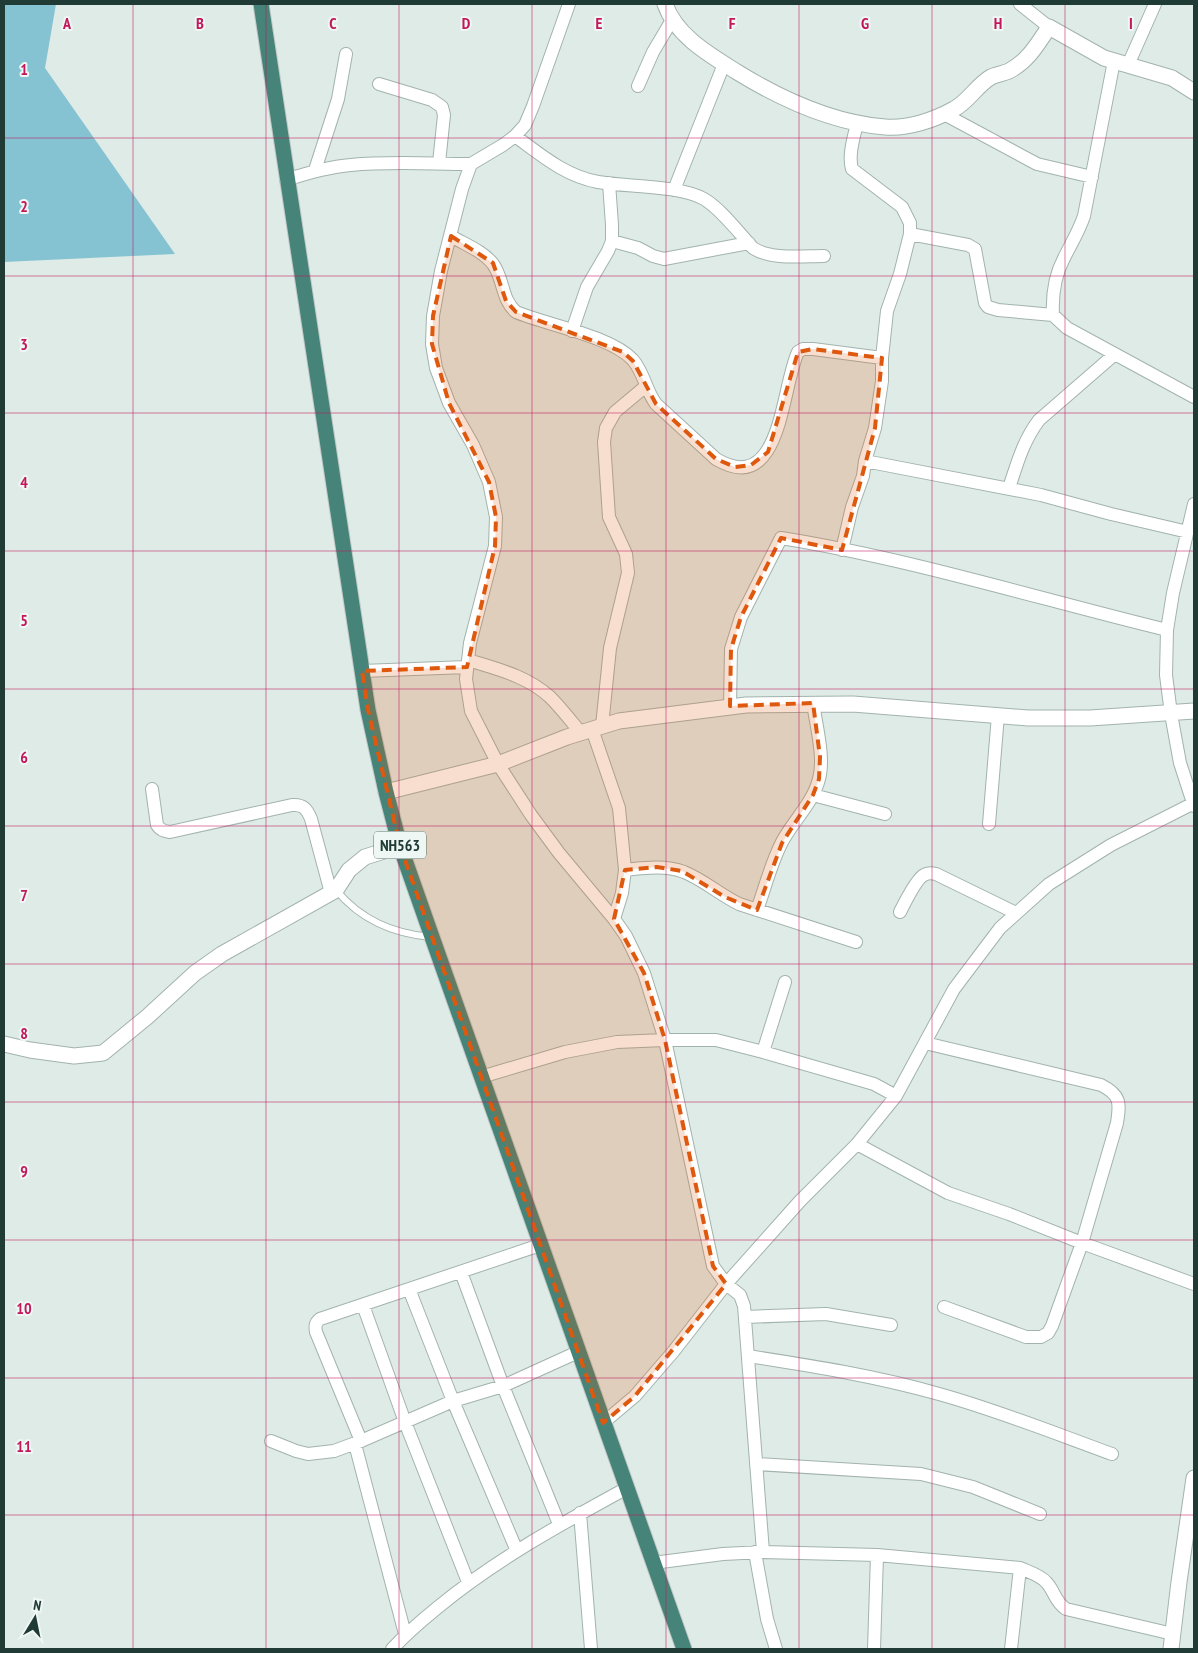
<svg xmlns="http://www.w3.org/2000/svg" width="1198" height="1653" font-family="'PT Sans Narrow',sans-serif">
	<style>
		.water { fill: #85c2d2 }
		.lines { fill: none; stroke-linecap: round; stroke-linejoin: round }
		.service-casing { stroke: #a2b3ad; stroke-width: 8 }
		.minor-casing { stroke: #a2b3ad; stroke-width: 14 }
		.tertiary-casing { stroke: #a2b3ad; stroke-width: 17 }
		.trunk-casing { stroke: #c1c8c6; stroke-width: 17 }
		.service { stroke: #fff; stroke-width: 6 }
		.minor { stroke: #fff; stroke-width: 12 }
		.tertiary { stroke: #fff; stroke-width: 15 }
		.trunk { stroke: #468479; stroke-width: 15 }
		.marked { fill: #de580e; fill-opacity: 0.2; stroke: #de580e; stroke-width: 4; stroke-dasharray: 10 6; stroke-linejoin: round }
		.grid { fill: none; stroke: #c2185b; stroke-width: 1; stroke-opacity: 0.55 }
		.labels { text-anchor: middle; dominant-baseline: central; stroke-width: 4; stroke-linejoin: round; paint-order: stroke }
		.shield { fill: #eff7f4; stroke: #5e736e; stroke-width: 1 }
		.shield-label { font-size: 16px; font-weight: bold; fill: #203b35 }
		.grid-label { font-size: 16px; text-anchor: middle; font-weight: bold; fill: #c2185b; stroke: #eff7f4; stroke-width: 4; stroke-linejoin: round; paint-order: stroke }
	</style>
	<rect width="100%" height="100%" fill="#dfebe6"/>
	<path class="water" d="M 4,4 L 56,4 L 45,68 L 175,254 L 4,262 Z"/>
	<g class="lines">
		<defs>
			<path id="service" d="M 336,890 C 361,920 392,933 430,937"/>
			<path id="minor" d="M 1020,4 L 1049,27
				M 1114,61 L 1084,216 C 1079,231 1071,244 1064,258 C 1055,275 1052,296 1053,315 L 1067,328 L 1194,397
				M 1128,65 L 1155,4
				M 379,84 L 432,100 L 442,107 L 444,115 L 439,163
				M 638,86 L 653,52 L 672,20
				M 944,114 L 1037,164 L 1092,177
				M 857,123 C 854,137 848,155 852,169 L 902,207 L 910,223 L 910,234 L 900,274 L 887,311 L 882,358 L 882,381 L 875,428 L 865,461
				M 515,136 C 541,155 565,176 598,182 C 627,187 679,185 704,199 C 720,208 739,233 753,248 C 771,260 802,256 824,256
				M 471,164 L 503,145 L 515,136 L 525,125 L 533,106 L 569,4
				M 315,170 L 338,99 L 346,54
				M 286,180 C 307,173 328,167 351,165 C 390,161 431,164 471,164 L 462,189 L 441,271 L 433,316 L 432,344 L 436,368 L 449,403 L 473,445 L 489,482 L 496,517 L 495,546 L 470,643 L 466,679 L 471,711 L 498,764 L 531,815 L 559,853 L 614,919 L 626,936 L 644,973 L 665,1040 L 713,1266 L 726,1284 L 740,1295 L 744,1306 L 763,1552
				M 674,190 L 724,64
				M 910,234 L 968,245 L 975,249 L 985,303 L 988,307 L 998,310 L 1053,315
				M 451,236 C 464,244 483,251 493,264 C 504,279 501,299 516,312 C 547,325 611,336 633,360 C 644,373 646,391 656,404 L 716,459 C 782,498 781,388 798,352 L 803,349 L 813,349 L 882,358
				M 612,241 L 638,248 L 653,256 L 664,259 L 749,243
				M 572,331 L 587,287 L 608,251 L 612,241 L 612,225 L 609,183
				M 1009,488 C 1017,464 1023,441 1039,420 L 1115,354
				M 842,550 L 852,507 L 863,476 L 865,461 L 1041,495 L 1111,514 L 1188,532
				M 1167,630 L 1173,593 L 1194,504
				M 468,660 C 497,669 527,676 550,697 C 561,708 571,721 581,733
				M 362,671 L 467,667
				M 730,706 L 731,649 L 741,617 L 781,538 C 912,559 1039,599 1167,630 L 1166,675 L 1171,714 L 1180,763 L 1194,806
				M 602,726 L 610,648 L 628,573 L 626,554 L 609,517 L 604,442 L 606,428 L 615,412 L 646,386
				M 592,729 L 619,808 L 625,870 L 622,893 L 614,919
				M 152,789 L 157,825 C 160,830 164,831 170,832 L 292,805 C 303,804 307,809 311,819 L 331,893
				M 813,795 L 885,814
				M 989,824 L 998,715
				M 625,870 C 644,868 665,865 684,872 C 704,880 720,895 739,904 L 856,942
				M 757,910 C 765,888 771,863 782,842 C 793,821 813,803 819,779 C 825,758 816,725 813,703
				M 900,912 C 904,904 917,878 924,875 C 927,873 932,873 936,874 L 1016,913
				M 925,1043 L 1101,1085 C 1121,1095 1120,1103 1117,1123 L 1082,1243 L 1052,1326 L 1048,1333 L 1041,1337 L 1026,1337 L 944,1307
				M 763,1052 L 785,982
				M 481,1077 L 565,1052 L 617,1042 L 665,1040 L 716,1040 L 763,1052 L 874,1084 L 896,1096
				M 857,1144 L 948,1193 L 1009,1214 L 1082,1243 L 1194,1284
				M 461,1272 L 503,1386 L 559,1524
				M 409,1289 L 453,1401 L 517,1551
				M 363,1305 L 405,1422 L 468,1582
				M 745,1317 L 826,1314 L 891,1325
				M 748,1356 C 812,1366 876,1376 939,1394 C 997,1410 1054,1433 1112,1454
				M 603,1423 L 635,1396 L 673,1352 L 726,1284 L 800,1201 L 857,1144 L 896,1096 L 954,989 L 1000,928 L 1049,884 L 1111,845 L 1192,804
				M 271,1441 L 296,1451 L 308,1454 L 334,1451 L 361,1441 L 453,1401 L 503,1386 L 578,1352
				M 361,1441 L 316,1332 C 315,1326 315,1323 320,1319 L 540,1245
				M 355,1444 L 405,1634
				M 756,1464 L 921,1474 L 973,1487 L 1040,1514
				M 580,1513 L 591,1649
				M 755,1552 L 767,1619 L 776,1649
				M 653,1563 L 723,1554 L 763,1552 L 877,1555 L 1020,1568 C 1029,1572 1040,1575 1046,1582 C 1055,1591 1054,1601 1066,1609 L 1173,1634
				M 392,1649 C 406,1634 421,1621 437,1608 C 495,1560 561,1524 627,1488
				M 874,1649 L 877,1555
				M 1011,1649 L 1020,1568"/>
			<path id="tertiary" d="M 665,4 C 676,36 710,55 737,72 C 781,99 833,123 885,127 C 908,129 934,120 954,109 C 968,102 977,85 991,77 C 996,74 1003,74 1009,71 C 1028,61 1037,45 1049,27 L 1104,58 L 1172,78 L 1194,92
				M 386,792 L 498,764 L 567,737 L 619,721 L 746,705 L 853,704 L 1028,718 L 1090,718 L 1194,711
				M 4,1044 L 30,1050 L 74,1056 L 103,1053 L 147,1017 L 195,973 L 222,954 L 336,890 L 349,870 L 365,857 L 400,846
				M 1171,1649 L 1179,1582 L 1194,1478"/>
			<path id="trunk" d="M 261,4 L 368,710 L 386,792 L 400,846 L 432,937 L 684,1649"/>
		</defs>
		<use href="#service" class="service-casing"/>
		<use href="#minor" class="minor-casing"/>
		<use href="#tertiary" class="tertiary-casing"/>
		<use href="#trunk" class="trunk-casing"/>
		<use href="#service" class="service"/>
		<use href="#minor" class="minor"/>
		<use href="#tertiary" class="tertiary"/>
		<use href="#trunk" class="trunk"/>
	</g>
	<path class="marked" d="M 451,236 L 493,263 L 506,301 L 516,312 L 623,352 L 633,361 L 656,404 L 716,459 L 735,467 L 751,465 L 768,452 L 798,352 L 813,349 L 882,358 L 875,428 L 842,550 L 781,538 L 741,617 L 731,649 L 730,706 L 813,703 L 820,757 L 819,779 L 813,795 L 782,843 L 757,910 L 725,897 L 682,871 L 657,867 L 625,870 L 614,919 L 644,973 L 665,1040 L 713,1266 L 726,1284 L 635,1396 L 603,1423 L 400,846 L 368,710 L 362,671 L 467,667 L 495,546 L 496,517 L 489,482 L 449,403 L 432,344 L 433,316 Z"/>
	<path class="grid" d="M 133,4 L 133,1649M 266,4 L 266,1649M 399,4 L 399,1649M 532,4 L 532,1649M 666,4 L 666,1649M 799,4 L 799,1649M 932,4 L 932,1649M 1065,4 L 1065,1649M 4,138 L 1194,138M 4,276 L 1194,276M 4,413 L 1194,413M 4,551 L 1194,551M 4,689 L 1194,689M 4,826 L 1194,826M 4,964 L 1194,964M 4,1102 L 1194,1102M 4,1240 L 1194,1240M 4,1378 L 1194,1378M 4,1515 L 1194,1515"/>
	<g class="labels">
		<rect class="shield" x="374" y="831.5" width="52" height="27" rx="4"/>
		<g class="shield-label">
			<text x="400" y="845">NH563</text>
		</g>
	</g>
	<g class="grid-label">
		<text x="67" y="29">A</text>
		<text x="200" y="29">B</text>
		<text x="333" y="29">C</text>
		<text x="466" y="29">D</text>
		<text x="599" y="29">E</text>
		<text x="732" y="29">F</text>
		<text x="865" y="29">G</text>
		<text x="998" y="29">H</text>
		<text x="1131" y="29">I</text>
		<text x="24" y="75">1</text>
		<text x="24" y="212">2</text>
		<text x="24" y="350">3</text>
		<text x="24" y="488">4</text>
		<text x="24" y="626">5</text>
		<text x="24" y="763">6</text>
		<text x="24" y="901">7</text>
		<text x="24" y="1039">8</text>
		<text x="24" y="1177">9</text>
		<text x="24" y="1314">10</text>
		<text x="24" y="1452">11</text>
	</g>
	<rect width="1198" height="1653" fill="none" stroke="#203b35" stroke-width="10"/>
	<g transform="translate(35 1618) rotate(10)" stroke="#eff7f4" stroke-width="4" paint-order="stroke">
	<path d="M0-4L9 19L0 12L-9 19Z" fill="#203b35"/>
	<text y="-8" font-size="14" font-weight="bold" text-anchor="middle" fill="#203b35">N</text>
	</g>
</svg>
